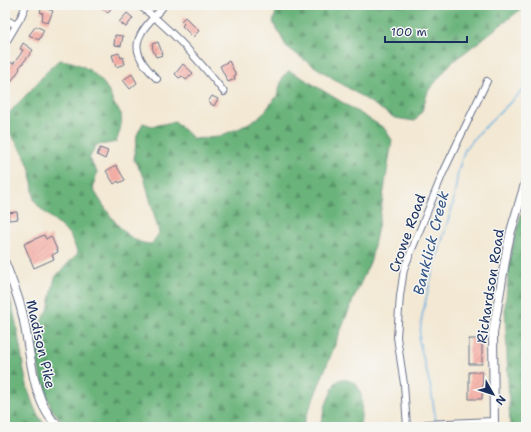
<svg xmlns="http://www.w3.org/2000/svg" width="531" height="432" font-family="'Shantell Sans',sans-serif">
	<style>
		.forest { fill: url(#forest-firs); stroke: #43726c }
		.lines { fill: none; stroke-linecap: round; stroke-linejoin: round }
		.stream { stroke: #6db0e2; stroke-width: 1.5 }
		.building { fill: url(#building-hatch) }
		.street-casing { stroke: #677087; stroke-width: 8 }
		.secondary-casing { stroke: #677087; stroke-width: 10 }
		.street { stroke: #fff; stroke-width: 6 }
		.secondary { stroke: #fff; stroke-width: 8 }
		.labels { text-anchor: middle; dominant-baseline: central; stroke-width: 3; stroke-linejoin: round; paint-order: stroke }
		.street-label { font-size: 14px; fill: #1b2f5e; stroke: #f6f6f2 }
		.water-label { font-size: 15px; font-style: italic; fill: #345686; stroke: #f6f6f2 }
	</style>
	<defs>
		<pattern id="forest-firs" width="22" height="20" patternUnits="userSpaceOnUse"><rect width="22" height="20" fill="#6bb47b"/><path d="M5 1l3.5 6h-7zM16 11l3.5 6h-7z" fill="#579368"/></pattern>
		<pattern id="building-hatch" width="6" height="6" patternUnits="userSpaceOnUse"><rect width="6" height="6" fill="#f7afa5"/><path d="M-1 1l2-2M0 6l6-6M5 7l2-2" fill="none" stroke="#d39790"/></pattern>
	</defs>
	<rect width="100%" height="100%" fill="#f6f6f2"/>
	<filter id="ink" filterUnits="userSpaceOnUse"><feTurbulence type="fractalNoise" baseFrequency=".025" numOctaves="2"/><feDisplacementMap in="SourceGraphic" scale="8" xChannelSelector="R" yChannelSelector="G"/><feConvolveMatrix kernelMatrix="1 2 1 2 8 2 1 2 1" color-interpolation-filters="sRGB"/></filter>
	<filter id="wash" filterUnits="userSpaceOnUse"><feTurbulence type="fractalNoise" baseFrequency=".012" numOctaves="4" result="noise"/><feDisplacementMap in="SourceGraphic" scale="16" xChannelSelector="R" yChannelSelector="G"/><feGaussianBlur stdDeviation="0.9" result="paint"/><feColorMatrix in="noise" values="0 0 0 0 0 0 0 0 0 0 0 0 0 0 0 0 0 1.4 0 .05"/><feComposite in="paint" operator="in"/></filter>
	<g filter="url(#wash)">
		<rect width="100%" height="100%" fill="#f3e8d3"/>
		<path class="forest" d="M 278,5 L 526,5 L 526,9 L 520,10 L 451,63 L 428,91 L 422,111 L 415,121 L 395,118 L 303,59 L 286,46 L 273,22 Z
			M 59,60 C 77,61 93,70 104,84 C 109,90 111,98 114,104 C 116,107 120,111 121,114 C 123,123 119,134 116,142 L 106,144 L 96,145 L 89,159 L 97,172 L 93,189 C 106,209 125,245 152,244 L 159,233 L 144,177 L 134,160 L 137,135 L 143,123 L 152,126 L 175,122 L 194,139 L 217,137 L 240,128 L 261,116 L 277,96 L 283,76 L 289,71 L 301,77 L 384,128 L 392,140 L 379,222 L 371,260 L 353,300 L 302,427 L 69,427 L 59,418 L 51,408 L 40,375 L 35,346 L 35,331 L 48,310 L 55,277 L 78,253 L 70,235 L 39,207 L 34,199 L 31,172 L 24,154 L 10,133 L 5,119 C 12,108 22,100 31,90 C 40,80 48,69 59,60 Z
			M 526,195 L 526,427 L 510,427 L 505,306 L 511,253 Z
			M 5,284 C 12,303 16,321 19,341 C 24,368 27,407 47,427 L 5,427 Z
			M 341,379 C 345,380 350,380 353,382 C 366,390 361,414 360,427 L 320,427 L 325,407 L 335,383 Z"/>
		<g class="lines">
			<path class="stream" d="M 436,422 L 431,389 L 419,341 L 422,316 L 432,274 L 453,204 L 458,172 L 465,149 L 481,131 L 526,87"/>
		</g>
		<g id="blocks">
			<path class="building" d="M 97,5 L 113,5 L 108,13 Z
				M 42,7 L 53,11 L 48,23 L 42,20 L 43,13 L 40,12 Z
				M 127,13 L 133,18 L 126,27 L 119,22 Z
				M 185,17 L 199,31 L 193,37 L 182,26 L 184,24 L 181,21 Z
				M 36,26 L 44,30 L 39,40 L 29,35 Z
				M 115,35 L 123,36 L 121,46 L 114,45 Z
				M 158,42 L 163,55 L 156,57 L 152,48 L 153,47 L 152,44 Z
				M 23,43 L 33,50 L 19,68 L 20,69 L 5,90 L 5,80 L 10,73 L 6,69 L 11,62 L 13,64 L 20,55 L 23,50 L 20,49 Z
				M 119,53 L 121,58 L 123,57 L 125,64 L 116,67 L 112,55 Z
				M 229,61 L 236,75 L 234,76 L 235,79 L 228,82 L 220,66 Z
				M 183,64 L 193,73 L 186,80 L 182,76 L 179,78 L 175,74 Z
				M 132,74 L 137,83 L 130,89 L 123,80 Z
				M 212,96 L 218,99 L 214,106 L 208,102 Z
				M 100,148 L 108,151 L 105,159 L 97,155 Z
				M 116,165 L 125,180 L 119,183 L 118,181 L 114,184 L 106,171 Z
				M 17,212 L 18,219 L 9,220 L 8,213 Z
				M 44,235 L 46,239 L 51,236 L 58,252 L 52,255 L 54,259 L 34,268 L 24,244 Z
				M 469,339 L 482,339 L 482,364 L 469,364 Z
				M 469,372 L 483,372 L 482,399 L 469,399 Z"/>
		</g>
	</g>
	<g filter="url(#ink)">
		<use href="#blocks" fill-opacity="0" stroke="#677087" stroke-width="1"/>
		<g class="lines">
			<defs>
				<path id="street" d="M 139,5 C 171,29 199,60 224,92
					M 5,19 L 16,25
					M 5,44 L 21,17 L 26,5
					M 157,79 C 126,48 135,37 162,8
					M 407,427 L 404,384 L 397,337 L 400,296 L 404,269 L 443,173 L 487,81
					M 417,427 L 426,424 L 493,421"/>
				<path id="secondary" d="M 5,263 C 11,279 18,295 22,312 C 31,347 30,402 59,427
					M 494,427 L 493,333 L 507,249 L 511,231 L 526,181"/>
			</defs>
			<use href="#street" class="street-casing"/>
			<use href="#secondary" class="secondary-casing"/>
			<use href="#street" class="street"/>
			<use href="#secondary" class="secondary"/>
		</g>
	</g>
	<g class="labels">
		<g class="street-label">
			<text transform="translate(407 233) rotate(-70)">Crowe Road</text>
			<text transform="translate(490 286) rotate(-81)">Richardson Road</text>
			<text transform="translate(41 344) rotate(77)">Madison Pike</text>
		</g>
		<g class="water-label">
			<text transform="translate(431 243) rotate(-76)">Banklick Creek</text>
		</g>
	</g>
	<rect width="531" height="432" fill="none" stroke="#f6f6f2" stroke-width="20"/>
	<g transform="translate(493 394) rotate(129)" stroke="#f6f6f2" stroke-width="3" paint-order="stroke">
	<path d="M0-3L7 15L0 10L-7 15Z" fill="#1b2f5e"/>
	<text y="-6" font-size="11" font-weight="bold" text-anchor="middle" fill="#1b2f5e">N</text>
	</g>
	<path d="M385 36v6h82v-6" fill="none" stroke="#1b2f5e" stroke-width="2"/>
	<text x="391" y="36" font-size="12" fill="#1b2f5e" stroke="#f6f6f2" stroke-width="3" paint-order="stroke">100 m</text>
</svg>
